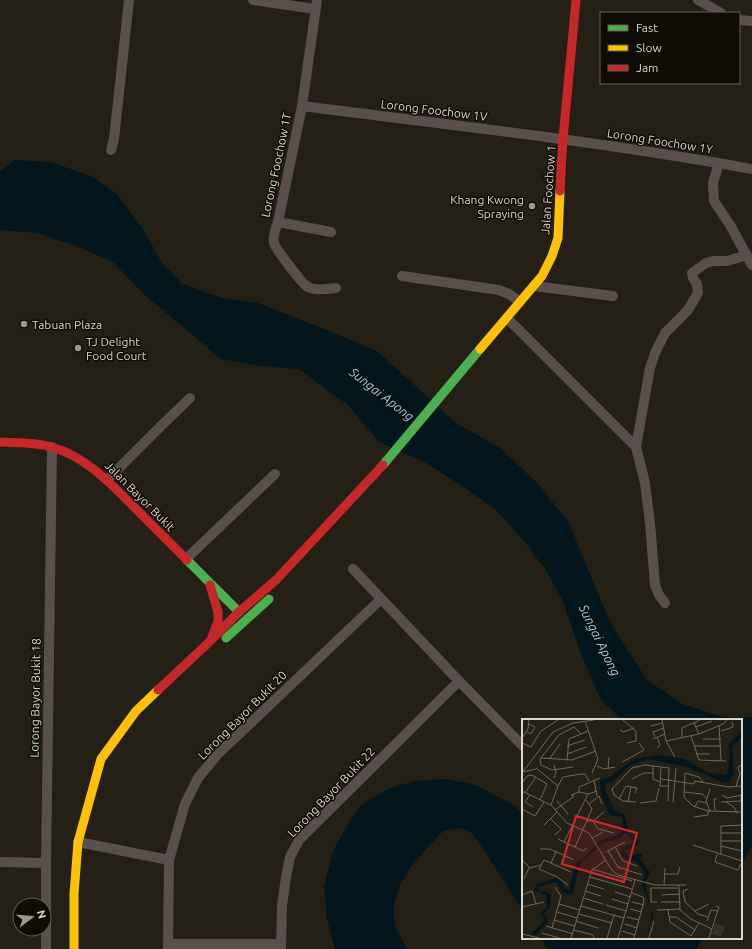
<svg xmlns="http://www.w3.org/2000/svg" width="752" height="949" font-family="Ubuntu,sans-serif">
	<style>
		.water { fill: #03161d }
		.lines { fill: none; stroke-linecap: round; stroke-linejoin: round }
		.street { stroke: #5a4f4c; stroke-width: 10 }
		.fast { stroke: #4caf50; stroke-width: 9 }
		.slow { stroke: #ffc107; stroke-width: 9 }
		.jam { stroke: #c62828; stroke-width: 9 }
		.poi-dot { fill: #9c988d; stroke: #0f0c05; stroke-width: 1.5 }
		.labels { text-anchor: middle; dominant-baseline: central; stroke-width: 3; stroke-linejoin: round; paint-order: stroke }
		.street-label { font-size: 12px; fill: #ddd8cd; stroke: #0f0c05 }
		.poi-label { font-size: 12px; fill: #ddd8cd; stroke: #0f0c05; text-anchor: start }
		.water-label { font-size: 13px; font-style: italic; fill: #8cd5ec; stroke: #0f0c05 }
		.inset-road { fill: none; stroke: #6e6a5f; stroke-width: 1 }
		.view { fill: #d62828; fill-opacity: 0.15; stroke: #d62828; stroke-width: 2 }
		.inset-edge { fill: none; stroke: #ddd8cd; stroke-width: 2 }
	</style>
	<rect width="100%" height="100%" fill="#242016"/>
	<path class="water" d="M 14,160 L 51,162 L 93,177 L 117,194 L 143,229 L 162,263 L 183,284 L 222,298 L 258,303 L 344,337 L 377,351 L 456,423 L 500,448 L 540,486 L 569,523 L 606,613 L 624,645 L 647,680 L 682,704 L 723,717 L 752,717 L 752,845 L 741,865 L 741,720 L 622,720 L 600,699 L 580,651 L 562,599 L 545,569 L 524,541 L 495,509 L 459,484 L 426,463 L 379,442 L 348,405 L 299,369 L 260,366 L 221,359 L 145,295 L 113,262 L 79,247 L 37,233 L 0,230 L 0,172 Z
		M 444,779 L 476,785 L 515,806 L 523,814 L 523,911 L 485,852 L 472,833 L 461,828 L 443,831 L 428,847 L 410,868 L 399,887 L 393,908 L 395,926 L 407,949 L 335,949 L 327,918 L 324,887 L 333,851 L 347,826 L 361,805 L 390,788 L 415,781 Z
		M 541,938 L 702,938 L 697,949 L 548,949 Z"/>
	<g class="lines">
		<path class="street" d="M 253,0 L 315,9
			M 317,0 L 302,106 L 278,222 C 276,228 272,237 274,243 C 275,248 303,285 308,287 C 314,291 329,289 336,288
			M 698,0 L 721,13
			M 739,20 L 752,21
			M 302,106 C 452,125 603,142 752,169
			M 111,150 L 114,139 L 129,0
			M 719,163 L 713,183 L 714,201 L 730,225 L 752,265
			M 278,222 L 331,232
			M 402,276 L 499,290 L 509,294 L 520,302
			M 534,286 L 613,296
			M 507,318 L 636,447
			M 107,480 L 163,424 L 190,398
			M 186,559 L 275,474
			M 353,569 L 459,681 L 523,746
			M 665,603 L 659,595 L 655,585 L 650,523 L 645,483 L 636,447 L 650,368 L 655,353 L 665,333 L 688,310 L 698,293 L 697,284 L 693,278 L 692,273 L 706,263 L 713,261 L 727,261 L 747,255
			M 78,842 L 169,860
			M 0,862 L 46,863
			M 168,944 L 281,944
			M 46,949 L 46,863 L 52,447
			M 168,949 L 169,860 L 185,804 L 198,778 L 217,755 L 381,599
			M 281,949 L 282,906 L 286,877 L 290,857 L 299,840 L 459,681"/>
		<path class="fast" d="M 383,465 L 480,349
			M 187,560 L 239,612
			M 226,638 L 269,599"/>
		<path class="slow" d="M 480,349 L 542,276 L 552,256 L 558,238 L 560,191
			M 74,949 L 74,894 L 78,842 L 101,759 L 136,711 L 158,690"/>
		<path class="jam" d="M 560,191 L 563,139 L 576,0
			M 0,442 C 17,443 35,442 52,447 C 86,457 110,483 135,508 C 152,525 169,542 187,560
			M 210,585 L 218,612 L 218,621 L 212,637
			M 158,690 L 205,646 L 239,612 L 277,579 L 383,465"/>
	</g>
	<g class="poi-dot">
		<circle cx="532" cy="206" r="4"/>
		<circle cx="24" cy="324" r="4"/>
		<circle cx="78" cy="348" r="4"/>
	</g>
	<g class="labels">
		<g class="street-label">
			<text transform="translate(434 110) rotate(7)">Lorong Foochow 1V</text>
			<text transform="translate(660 141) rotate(9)">Lorong Foochow 1Y</text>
			<text transform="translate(276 165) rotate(-78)">Lorong Foochow 1T</text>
			<text transform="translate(548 190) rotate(-86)">Jalan Foochow 1</text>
			<text transform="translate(140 496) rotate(45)">Jalan Bayor Bukit</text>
			<text transform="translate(35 698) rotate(-89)">Lorong Bayor Bukit 18</text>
			<text transform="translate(242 715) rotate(-45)">Lorong Bayor Bukit 20</text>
			<text transform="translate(331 792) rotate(-46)">Lorong Bayor Bukit 22</text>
		</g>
		<g class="poi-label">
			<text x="524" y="199" text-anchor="end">Khang Kwong<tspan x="524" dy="14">Spraying</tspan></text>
			<text x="32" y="324">Tabuan Plaza</text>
			<text x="86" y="341">TJ Delight<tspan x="86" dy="14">Food Court</tspan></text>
		</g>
		<g class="water-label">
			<text transform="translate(382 394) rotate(38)">Sungai Apong</text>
			<text transform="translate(600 640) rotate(64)">Sungai Apong</text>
		</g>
	</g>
	<g transform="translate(522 719)">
		<rect width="220" height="220" fill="#242016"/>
		<path d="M 193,204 L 203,208 L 199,218 L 190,215 Z" fill="#2f3726"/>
		<path d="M 220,12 L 220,18 L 210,28 L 212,55 L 206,63 L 202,64 L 166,48 L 126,40 L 108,46 L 91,62 L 83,65 L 83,71 L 93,92 L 102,95 L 106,110 L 116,121 L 116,126 L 102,132 L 107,137 L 119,134 L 121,136 L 117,139 L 128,153 L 123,165 L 131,197 L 124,219 L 129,199 L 129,190 L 120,165 L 123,154 L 114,142 L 104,141 L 99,137 L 100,129 L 112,123 L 103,114 L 97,120 L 82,123 L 58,145 L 50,176 L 41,174 L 34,163 L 16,168 L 17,172 L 24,172 L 29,176 L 28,188 L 22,194 L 26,203 L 13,216 L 9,215 L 23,201 L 18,195 L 25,187 L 24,176 L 12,171 L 15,165 L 34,159 L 40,163 L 43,170 L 47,171 L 54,143 L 62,139 L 79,121 L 96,116 L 100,112 L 100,98 L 87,96 L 78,70 L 78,61 L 88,58 L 112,40 L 137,36 L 162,40 L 187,54 L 204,56 L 207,50 L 207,24 Z" fill="#03161d"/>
		<path class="inset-road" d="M 101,1 L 114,12 L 114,22 L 105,24M 140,1 L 144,22 L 153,38M 63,2 L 76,40 L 70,54M 172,4 L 177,15M 129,7 L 141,4M 197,7 L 199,42M 174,8 L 190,2M 98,11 L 101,13 L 112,9M 199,12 L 211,8 L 210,3M 5,13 L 9,15 L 13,8 L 7,5M 169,17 L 177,41 L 204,42M 133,18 L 131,13 L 142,9M 0,19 L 6,10 L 7,1M 160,19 L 160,9 L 178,1M 131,20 L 143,15M 181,20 L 199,20M 144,22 L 177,15 L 201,5 L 205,1M 0,24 L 9,28 L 19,12 L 36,1M 45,27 L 63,21M 172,27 L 199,27M 135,29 L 138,26 L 135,18M 45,35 L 64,28M 174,35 L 188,35M 19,39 L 50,41 L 74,32M 28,39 L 38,25M 45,41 L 47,20 L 66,12M 100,43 L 122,31 L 117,24M 32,46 L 34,53 L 32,59M 220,46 L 216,48 L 217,53 L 220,55M 75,47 L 82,50 L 93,48M 131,47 L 131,60 L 138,63M 51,48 L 30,51 L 19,46 L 18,40 L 37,16 L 52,8 L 59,15M 14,49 L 36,67 L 29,86M 86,50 L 87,38M 1,53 L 14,50M 0,54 L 31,13 L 51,4 L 72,1M 163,54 L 162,78 L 171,87 L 186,92 L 220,93M 163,54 L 177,58 L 181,63M 110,60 L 122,54 L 131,54M 139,60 L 172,65M 72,61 L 75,77M 0,64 L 5,57 L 10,56 L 25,65 L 18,81M 172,65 L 173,62 L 206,68 L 220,67M 36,67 L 41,58 L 59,55 L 63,55 L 67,62M 146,67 L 138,67 L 139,48 L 147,49M 214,68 L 218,54M 90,70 L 110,49 L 123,46 L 139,48M 90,70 L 92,76 L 101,82 L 114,83M 0,72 L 29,86 L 45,104 L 67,114 L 89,150 L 96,156 L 133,166 L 164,166M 57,73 L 57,68 L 78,59M 162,73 L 180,75 L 185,79M 3,74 L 14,58M 8,76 L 3,83 L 11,88M 49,76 L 57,73 L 66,75M 200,76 L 205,79 L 220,76M 97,80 L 104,67 L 115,69 L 113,74M 35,82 L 46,95M 146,82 L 147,48M 106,83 L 109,68M 151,83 L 154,49M 199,83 L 219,82 L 219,76M 204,83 L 212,88 L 215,94M 118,84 L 134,82 L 137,69M 67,85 L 77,77 L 80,85M 173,88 L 176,82 L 184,84M 0,90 L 13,97 L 22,83M 33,91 L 51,78 L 51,75M 188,92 L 184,82 L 188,70M 193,92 L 192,80 L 195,80M 172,98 L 186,96 L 186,92M 28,99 L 39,110 L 33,116M 64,102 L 71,102 L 82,93M 71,102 L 76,110 L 92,114M 22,106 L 35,93M 199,114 L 220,114M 70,119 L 81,113M 36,120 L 61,132 L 65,129M 199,122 L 220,122M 42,123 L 66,75 L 75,72M 171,126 L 220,142M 199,127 L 220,132M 53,128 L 70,90 L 64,81M 93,128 L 101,142 L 115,147M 18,130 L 28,130 L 52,141M 86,132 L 96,148 L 120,156M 84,133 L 103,123M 195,135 L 193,143 L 216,151 L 220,143M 199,136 L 199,107 L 220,106M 42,137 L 47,125M 0,141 L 8,149 L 19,146M 29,144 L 34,133M 70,150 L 110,162M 142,155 L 156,155 L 158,148M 68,158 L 110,170M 2,160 L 7,149M 65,165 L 82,170M 46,166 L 35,158 L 17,150 L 22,141 L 49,153M 142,166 L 143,149M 157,166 L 158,191 L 169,200 L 190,210M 166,170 L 161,172 L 163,183 L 176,195 L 186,198M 63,172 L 79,177M 93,173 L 109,178M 110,174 L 121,178 L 122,182 L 112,219M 0,176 L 10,172 L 14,185M 140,176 L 157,175M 61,179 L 81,185M 90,180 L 106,185M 110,183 L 122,186M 135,183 L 129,183 L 129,169 L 156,169M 139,183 L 157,183M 37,185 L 58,191M 84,186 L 104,192M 59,187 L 102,199M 0,188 L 22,183M 108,190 L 120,193M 146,190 L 148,203 L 169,217 L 177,204M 135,191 L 158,190M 173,192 L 187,185M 35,193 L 55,199M 57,195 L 90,204M 105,198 L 117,201M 147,198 L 154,198 L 173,211M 32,201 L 53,207M 54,202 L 76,209M 185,202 L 189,191 L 196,192M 103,205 L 115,209M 24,207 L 51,215M 30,209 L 39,177 L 33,168M 52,211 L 71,216 L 72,219M 100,212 L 113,216M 20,214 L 37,219M 0,215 L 17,219M 49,219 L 70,151 L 84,141M 85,219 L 92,196M 96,219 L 113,161M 127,219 L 132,202M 187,219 L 197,188 L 194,187"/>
		<path class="view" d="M 54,97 L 115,114 L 102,163 L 40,145 Z"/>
		<rect width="220" height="220" class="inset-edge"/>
	</g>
	<rect x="600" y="12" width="140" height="72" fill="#0f0c05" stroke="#615e55"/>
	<rect x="608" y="25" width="20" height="6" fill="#4caf50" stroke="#615e55"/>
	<text x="636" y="32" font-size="12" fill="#ddd8cd">Fast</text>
	<rect x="608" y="45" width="20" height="6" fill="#ffc107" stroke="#615e55"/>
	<text x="636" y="52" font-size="12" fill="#ddd8cd">Slow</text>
	<rect x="608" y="65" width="20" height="6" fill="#c62828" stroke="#615e55"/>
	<text x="636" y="72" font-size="12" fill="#ddd8cd">Jam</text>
	<g transform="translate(32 917) rotate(74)"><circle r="19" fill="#0f0c05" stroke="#615e55"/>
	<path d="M0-3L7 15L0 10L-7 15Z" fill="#9c988d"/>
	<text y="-6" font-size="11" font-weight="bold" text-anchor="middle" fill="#ddd8cd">N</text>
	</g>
</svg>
